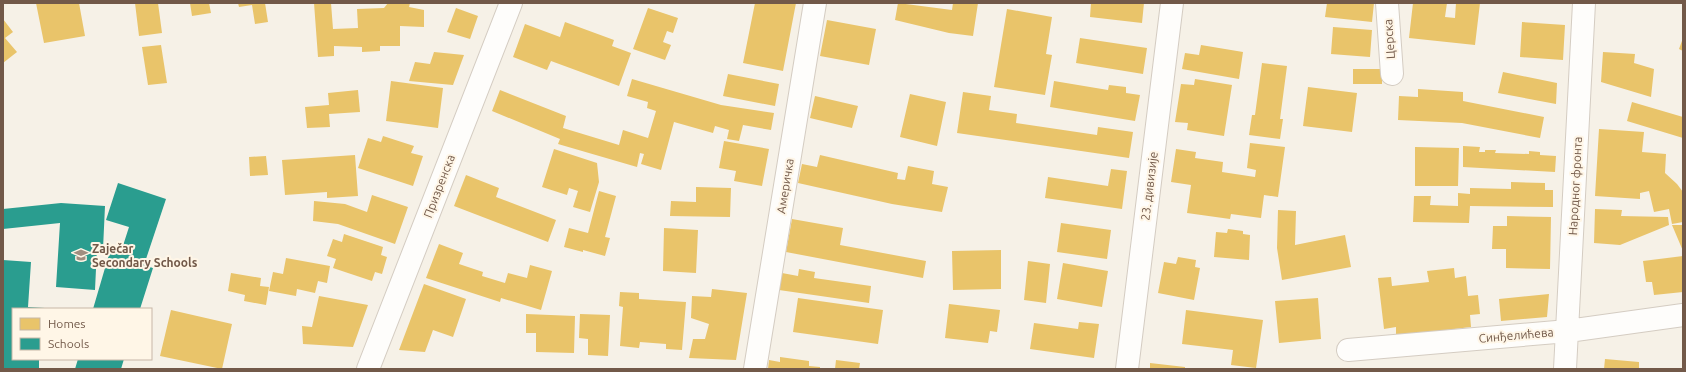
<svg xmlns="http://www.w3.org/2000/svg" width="1686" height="372" font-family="Ubuntu,sans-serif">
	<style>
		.homes { fill: #e9c46a }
		.schools { fill: #2a9d8f }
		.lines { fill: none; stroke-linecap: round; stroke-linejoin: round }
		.street-casing { stroke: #d4ccc2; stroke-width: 24 }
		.street { stroke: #fefdfb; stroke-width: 22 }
		.labels { text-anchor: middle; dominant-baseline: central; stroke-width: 4; stroke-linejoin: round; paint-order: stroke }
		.street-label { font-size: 12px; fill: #725949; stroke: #fff6e7 }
		.poi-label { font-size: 12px; font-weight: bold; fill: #725949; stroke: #fff6e7; text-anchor: start }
	</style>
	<rect width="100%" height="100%" fill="#f6f1e7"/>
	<path class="homes" d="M 36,3 L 79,3 L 85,36 L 44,43 Z
		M 135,3 L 158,3 L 162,33 L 139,36 Z
		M 190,3 L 209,3 L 211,13 L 192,16 Z
		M 238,3 L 265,3 L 268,22 L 255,24 L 252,5 L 239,7 Z
		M 314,3 L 331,3 L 333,29 L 358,28 L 357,9 L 384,8 L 388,3 L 410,3 L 409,7 L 424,10 L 424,27 L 400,26 L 400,46 L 380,46 L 380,51 L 362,52 L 362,47 L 334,46 L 334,56 L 318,57 Z
		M 755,3 L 796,3 L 783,71 L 743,63 Z
		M 898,3 L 952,10 L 953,3 L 978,3 L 973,36 L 949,33 L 895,20 Z
		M 1091,3 L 1144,3 L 1142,23 L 1090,17 Z
		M 1327,3 L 1374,3 L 1372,22 L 1325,17 Z
		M 1413,3 L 1447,3 L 1445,17 L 1455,18 L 1456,3 L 1480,3 L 1475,45 L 1409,38 Z
		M 456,8 L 478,16 L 470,39 L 447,32 Z
		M 648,8 L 678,18 L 673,33 L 667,31 L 663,42 L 671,45 L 665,60 L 633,49 Z
		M 1007,9 L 1052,17 L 1046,54 L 1052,55 L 1045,95 L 994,87 Z
		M 3,19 L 13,32 L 5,38 L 17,52 L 3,63 Z
		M 827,20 L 876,29 L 869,65 L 820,56 Z
		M 565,22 L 614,40 L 612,46 L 631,53 L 619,86 L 551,61 L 547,70 L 513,57 L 525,24 L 560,37 Z
		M 1522,22 L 1565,25 L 1563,60 L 1520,57 Z
		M 1333,27 L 1372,30 L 1370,57 L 1331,54 Z
		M 1080,38 L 1147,48 L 1143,74 L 1076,63 Z
		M 1683,38 L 1683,51 L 1679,49 Z
		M 161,45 L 167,83 L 148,85 L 142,47 Z
		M 1201,45 L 1243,52 L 1239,79 L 1182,69 L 1185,53 L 1199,55 Z
		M 434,52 L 464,55 L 453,85 L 409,81 L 415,62 L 430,64 Z
		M 1603,52 L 1635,54 L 1634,63 L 1654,69 L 1651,97 L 1601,82 Z
		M 1262,63 L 1287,66 L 1280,119 L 1283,119 L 1280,139 L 1249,135 L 1252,115 L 1255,115 Z
		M 1353,69 L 1382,69 L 1382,84 L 1353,84 Z
		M 1503,72 L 1557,83 L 1556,104 L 1498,93 Z
		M 728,74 L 779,84 L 775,106 L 723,96 Z
		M 632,79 L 721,105 L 774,113 L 771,130 L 743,125 L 739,141 L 727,139 L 729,130 L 715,126 L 713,133 L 674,122 L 661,170 L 641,164 L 644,154 L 640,153 L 637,167 L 558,144 L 560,139 L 492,111 L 500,90 L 566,116 L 563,128 L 619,145 L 623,130 L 648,138 L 656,111 L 647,108 L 648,102 L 627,96 Z
		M 1195,79 L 1232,85 L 1224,136 L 1187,130 L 1188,123 L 1175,122 L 1181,84 L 1194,85 Z
		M 391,81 L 443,88 L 438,128 L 386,121 Z
		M 1054,81 L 1108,90 L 1109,85 L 1126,87 L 1126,93 L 1140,95 L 1135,121 L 1050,107 Z
		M 1308,87 L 1357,93 L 1352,132 L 1303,126 Z
		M 1418,89 L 1463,92 L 1463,101 L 1544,117 L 1540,138 L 1462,123 L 1398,120 L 1399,96 L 1418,97 Z
		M 358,90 L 360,112 L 329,114 L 330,127 L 307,128 L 305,107 L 329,105 L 328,93 Z
		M 963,92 L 991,96 L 989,110 L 1017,114 L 1016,123 L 1097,135 L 1098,127 L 1133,132 L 1129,158 L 957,133 Z
		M 910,94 L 946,102 L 937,146 L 900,137 Z
		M 815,96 L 858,106 L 852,128 L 810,118 Z
		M 1632,102 L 1683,117 L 1683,138 L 1627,121 Z
		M 1599,129 L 1644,132 L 1642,152 L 1666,154 L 1665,173 L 1677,184 L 1683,192 L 1683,222 L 1672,224 L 1669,209 L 1654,212 L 1649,191 L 1640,193 L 1640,199 L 1595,196 Z
		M 383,136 L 414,146 L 411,153 L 423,156 L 413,186 L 358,168 L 368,138 L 381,142 Z
		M 724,141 L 769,149 L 762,186 L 734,181 L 736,171 L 719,168 Z
		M 1250,143 L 1285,147 L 1278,197 L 1264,195 L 1261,218 L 1231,214 L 1230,219 L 1187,213 L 1191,185 L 1171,182 L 1176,149 L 1196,152 L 1195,158 L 1223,162 L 1222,172 L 1255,177 L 1256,170 L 1247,168 Z
		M 1463,146 L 1480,147 L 1479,152 L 1485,152 L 1485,150 L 1496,150 L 1495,153 L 1529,154 L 1529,151 L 1540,152 L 1540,155 L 1556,156 L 1555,172 L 1463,167 Z
		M 1415,147 L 1459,148 L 1458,186 L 1415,186 Z
		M 554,149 L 597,163 L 599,182 L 590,212 L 573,207 L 578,191 L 569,188 L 567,195 L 542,187 Z
		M 355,155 L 358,196 L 327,198 L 327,192 L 285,195 L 282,160 Z
		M 820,155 L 898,173 L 897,179 L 905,180 L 908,166 L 934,171 L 932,184 L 948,187 L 942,212 L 892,204 L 798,183 L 802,164 L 817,167 Z
		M 266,156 L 268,175 L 250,176 L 249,157 Z
		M 1111,169 L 1127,171 L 1122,209 L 1045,198 L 1048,177 L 1108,186 Z
		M 466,175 L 499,188 L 496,197 L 556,220 L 548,242 L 454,206 Z
		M 1511,182 L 1545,183 L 1545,190 L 1553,190 L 1553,207 L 1470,206 L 1469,223 L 1413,222 L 1414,196 L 1431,196 L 1430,205 L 1458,206 L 1458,193 L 1470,194 L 1470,188 L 1511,189 Z
		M 696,187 L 731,188 L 730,217 L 670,216 L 671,201 L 696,202 Z
		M 599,191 L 616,196 L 605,237 L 610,238 L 605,256 L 583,250 L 583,252 L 564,247 L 569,228 L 588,233 Z
		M 372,195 L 408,207 L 395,244 L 338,224 L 313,221 L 314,201 L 345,204 L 367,212 Z
		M 1595,209 L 1622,210 L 1621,216 L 1668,217 L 1669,225 L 1620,245 L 1594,243 Z
		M 1278,210 L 1296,211 L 1295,245 L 1345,235 L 1351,267 L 1282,280 L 1277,248 Z
		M 1507,216 L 1551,217 L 1550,269 L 1506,268 L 1506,249 L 1492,249 L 1493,226 L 1507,226 Z
		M 792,219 L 843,228 L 840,245 L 926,261 L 923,278 L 786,252 Z
		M 1061,223 L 1111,230 L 1107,259 L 1057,252 Z
		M 1672,225 L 1683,225 L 1683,251 Z
		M 664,228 L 698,230 L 696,273 L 663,271 Z
		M 1228,229 L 1243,231 L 1243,234 L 1250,235 L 1249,260 L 1214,257 L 1216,232 L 1227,233 Z
		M 344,234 L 383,247 L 381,255 L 387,257 L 382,274 L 375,272 L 372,281 L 333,268 L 336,259 L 327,256 L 333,239 L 342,242 Z
		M 439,244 L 463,253 L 459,264 L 483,272 L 482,276 L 505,283 L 508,273 L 527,278 L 530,265 L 552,271 L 541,310 L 501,298 L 500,302 L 426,278 Z
		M 1001,250 L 1001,289 L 953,290 L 952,251 Z
		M 1683,256 L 1683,292 L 1654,295 L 1652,282 L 1646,282 L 1643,261 Z
		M 1178,257 L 1196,260 L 1195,267 L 1200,268 L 1194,300 L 1158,293 L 1164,262 L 1176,264 Z
		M 286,258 L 330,266 L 327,283 L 318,281 L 315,293 L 297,289 L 296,296 L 269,291 L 273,272 L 283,274 Z
		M 1028,261 L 1050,264 L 1046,303 L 1024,300 Z
		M 1063,263 L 1108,271 L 1102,307 L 1057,299 Z
		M 1454,268 L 1455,278 L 1466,276 L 1468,296 L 1478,295 L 1480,314 L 1470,315 L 1471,327 L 1396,336 L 1396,327 L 1384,329 L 1378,278 L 1391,277 L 1392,286 L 1429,282 L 1427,271 Z
		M 799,269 L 815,272 L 814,278 L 871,286 L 869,303 L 779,290 L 782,273 L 798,276 Z
		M 231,273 L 261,278 L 260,286 L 269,287 L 266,305 L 244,301 L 245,295 L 228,291 Z
		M 424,284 L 466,299 L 453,337 L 433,330 L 425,352 L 399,350 Z
		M 712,289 L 747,293 L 736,360 L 689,358 L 693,339 L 705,339 L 709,324 L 691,318 L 692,296 L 711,297 Z
		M 620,292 L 639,293 L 639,299 L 686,302 L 682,350 L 666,349 L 666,344 L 640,342 L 639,348 L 620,346 L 623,307 L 619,306 Z
		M 1549,294 L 1547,317 L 1501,321 L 1499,299 Z
		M 319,296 L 368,305 L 353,347 L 303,344 L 302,326 L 312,327 Z
		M 798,298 L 883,310 L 878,344 L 793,332 Z
		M 1318,298 L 1321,339 L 1279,343 L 1275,301 Z
		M 949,304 L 1000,310 L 997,332 L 990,331 L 988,343 L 945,338 Z
		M 171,310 L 232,324 L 222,369 L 160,356 Z
		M 1186,310 L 1263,320 L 1256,368 L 1231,365 L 1233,350 L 1182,344 Z
		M 526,314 L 575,316 L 574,353 L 536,352 L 536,333 L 526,333 Z
		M 580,314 L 610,315 L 608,356 L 588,355 L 588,339 L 579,338 Z
		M 1079,322 L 1099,324 L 1094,358 L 1030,349 L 1034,323 L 1078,329 Z
		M 780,357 L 809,361 L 809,366 L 820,367 L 820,369 L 768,369 L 769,360 L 780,362 Z
		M 1605,359 L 1639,362 L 1639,369 L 1604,369 Z
		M 836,360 L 860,363 L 859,369 L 835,369 Z
		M 1150,363 L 1185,367 L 1185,369 L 1150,369 Z"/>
	<path class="schools" d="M 118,183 L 166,199 L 144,265 L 153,268 L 140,309 L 93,309 L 110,251 L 120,255 L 129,227 L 106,220 Z
		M 61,203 L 105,206 L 103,249 L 97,248 L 95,290 L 56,287 L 60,223 L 3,229 L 3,209 Z
		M 3,260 L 31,262 L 28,307 L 45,308 L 45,309 L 13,309 L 13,359 L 39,359 L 39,369 L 3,369 Z
		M 78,359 L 124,359 L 121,369 L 75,369 Z"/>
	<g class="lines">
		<defs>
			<path id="street" d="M 1387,3 L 1392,74
				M 1348,350 L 1568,331 L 1683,315
				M 368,369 L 511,3
				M 755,369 L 815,3
				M 1127,369 L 1172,3
				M 1565,369 L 1584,3"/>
		</defs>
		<use href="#street" class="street-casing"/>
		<use href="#street" class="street"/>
	</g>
	<defs>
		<symbol id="school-bare" viewBox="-9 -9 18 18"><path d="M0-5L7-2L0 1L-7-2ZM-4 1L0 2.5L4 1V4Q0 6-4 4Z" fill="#a08e80" stroke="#fff6e7" stroke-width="2.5" paint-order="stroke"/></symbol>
	</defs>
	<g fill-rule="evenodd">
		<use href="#school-bare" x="71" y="245" width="20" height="20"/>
	</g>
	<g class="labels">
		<g class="street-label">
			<text transform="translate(1389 39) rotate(-94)">Церска</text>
			<text transform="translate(439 186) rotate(-69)">Призренска</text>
			<text transform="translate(785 186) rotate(-81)">Америчка</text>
			<text transform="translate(1149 186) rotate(-83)">23. дивизије</text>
			<text transform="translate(1575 186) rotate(-87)">Народног фронта</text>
			<text transform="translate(1516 335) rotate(-5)">Синђелићева</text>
		</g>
		<g class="poi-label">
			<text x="92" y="248">Zaječar<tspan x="92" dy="14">Secondary Schools</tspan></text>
		</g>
	</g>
	<rect width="1686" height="372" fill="none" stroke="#725949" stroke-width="8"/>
	<rect x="12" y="308" width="140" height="52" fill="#fff6e7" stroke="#c7b7a8"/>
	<rect x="20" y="318" width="20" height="12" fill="#e9c46a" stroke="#c7b7a8"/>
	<text x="48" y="328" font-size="12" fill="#725949">Homes</text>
	<rect x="20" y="338" width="20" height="12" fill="#2a9d8f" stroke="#c7b7a8"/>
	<text x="48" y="348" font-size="12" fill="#725949">Schools</text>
</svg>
